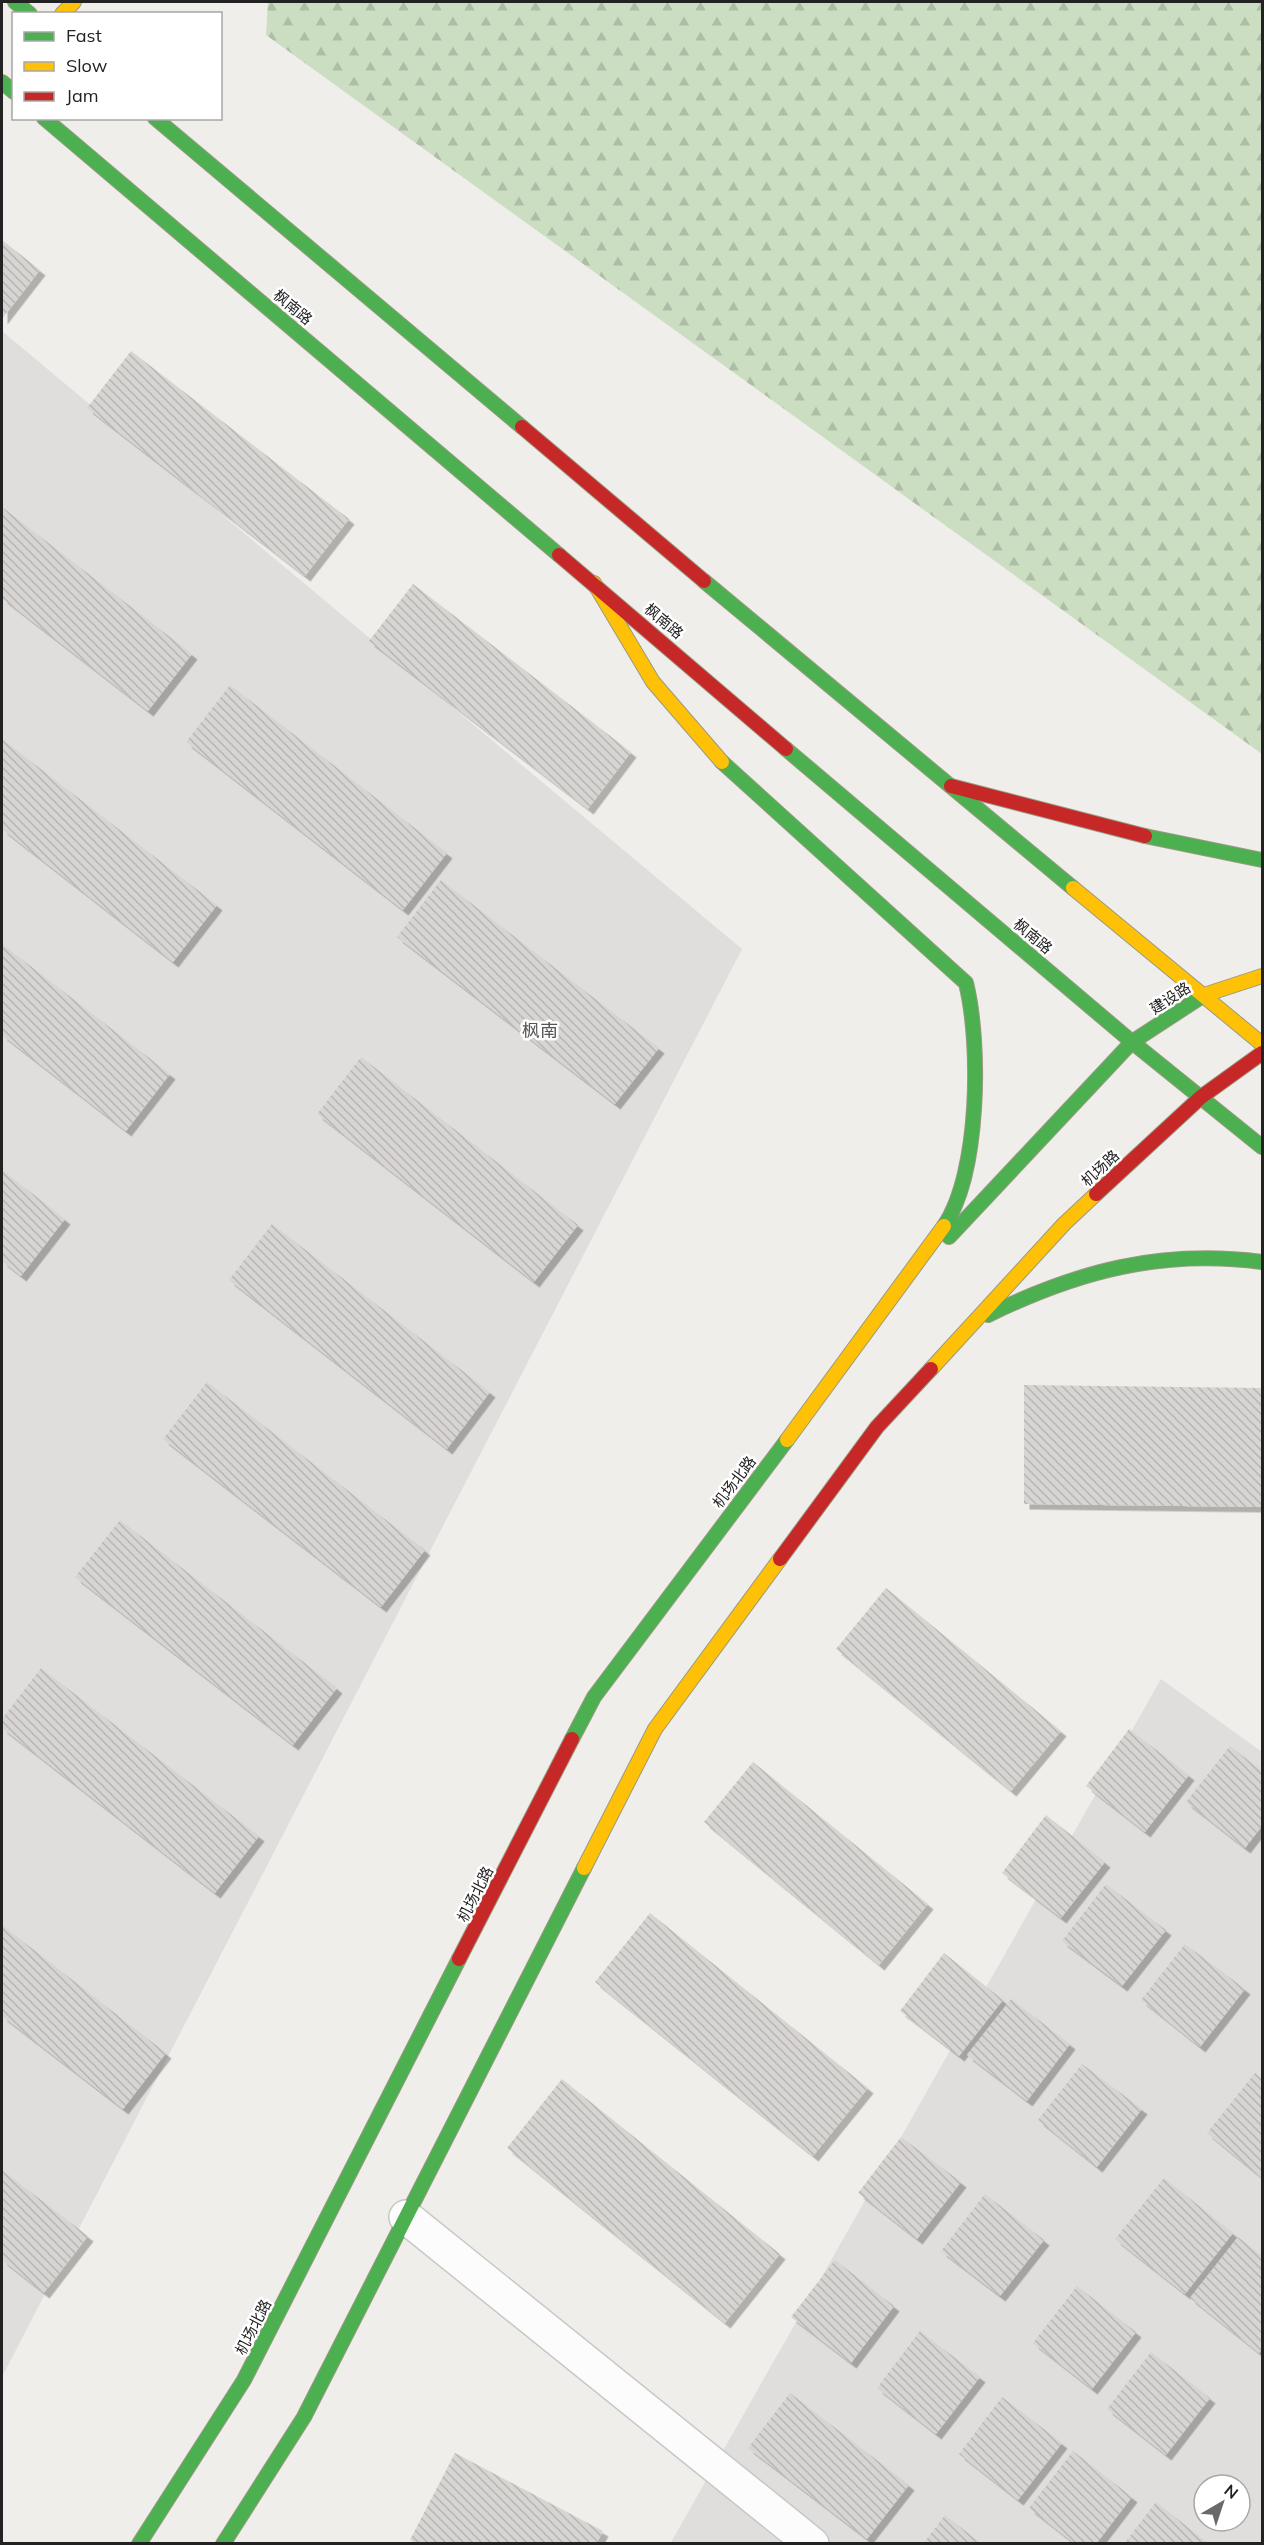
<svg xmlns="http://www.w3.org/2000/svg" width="1264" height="2545" font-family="Mulish,'Noto Sans SC',sans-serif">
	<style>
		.residential { fill: #dfdedc; fill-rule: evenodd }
		.forest { fill: url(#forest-firs) }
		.building { fill: url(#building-back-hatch); filter: url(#shadow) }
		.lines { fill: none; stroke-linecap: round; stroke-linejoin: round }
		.street-casing { stroke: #c9c8c7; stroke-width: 36 }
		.fast-casing { stroke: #999a82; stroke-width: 16 }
		.slow-casing { stroke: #999a82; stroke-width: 16 }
		.jam-casing { stroke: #999a82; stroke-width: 16 }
		.street { stroke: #fdfcfc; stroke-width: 33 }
		.fast { stroke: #4caf50; stroke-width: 14 }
		.slow { stroke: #ffc107; stroke-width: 14 }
		.jam { stroke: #c62828; stroke-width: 14 }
		.labels { text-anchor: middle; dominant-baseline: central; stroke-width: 5; stroke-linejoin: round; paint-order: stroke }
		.street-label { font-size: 15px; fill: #222; stroke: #fff }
		.quarter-label { font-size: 18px; fill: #555; stroke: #fff }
	</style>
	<defs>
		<pattern id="forest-firs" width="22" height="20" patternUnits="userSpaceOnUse" patternTransform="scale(1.5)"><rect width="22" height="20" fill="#cbdec1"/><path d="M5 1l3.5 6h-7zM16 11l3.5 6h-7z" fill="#aebea6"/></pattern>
		<pattern id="building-back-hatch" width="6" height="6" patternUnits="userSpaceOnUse" patternTransform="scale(1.5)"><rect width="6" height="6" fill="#d7d4d2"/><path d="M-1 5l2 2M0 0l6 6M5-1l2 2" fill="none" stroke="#b8b6b4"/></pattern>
		<filter id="shadow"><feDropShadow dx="5.5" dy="5.5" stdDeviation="0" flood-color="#0004"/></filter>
	</defs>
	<rect width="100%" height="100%" fill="#f0eeeb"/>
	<path class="residential" d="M 2,331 L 742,949 L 2,2377 Z
		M 1161,1679 L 1262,1752 L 1262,2543 L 670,2544 ZM 1204,2485 L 1240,2485 L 1240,2521 L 1204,2521 Z"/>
	<path class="forest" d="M 268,2 L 1262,2 L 1262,754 L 266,35 Z"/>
	<path class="building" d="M 2,240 L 40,270 L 2,319 Z
		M 131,351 L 349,519 L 305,576 L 87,408 Z
		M 2,507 L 192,654 L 148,711 L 2,598 Z
		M 413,584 L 631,752 L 588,809 L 369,641 Z
		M 230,685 L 447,853 L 403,910 L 186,742 Z
		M 2,739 L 217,905 L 173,962 L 2,829 Z
		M 441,880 L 659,1048 L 615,1104 L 397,937 Z
		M 2,944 L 170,1074 L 126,1131 L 2,1035 Z
		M 361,1057 L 578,1225 L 534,1282 L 317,1114 Z
		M 2,1170 L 65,1219 L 21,1276 L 2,1261 Z
		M 272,1224 L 490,1392 L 447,1449 L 229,1280 Z
		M 207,1382 L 425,1550 L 381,1607 L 163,1439 Z
		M 1024,1385 L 1262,1388 L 1262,1507 L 1024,1504 Z
		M 120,1520 L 337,1688 L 293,1745 L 75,1577 Z
		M 886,1588 L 1061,1731 L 1011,1791 L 836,1649 Z
		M 41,1668 L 259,1836 L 215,1893 L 2,1728 L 2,1719 Z
		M 1129,1729 L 1189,1775 L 1145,1832 L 1086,1786 Z
		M 1230,1746 L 1262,1771 L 1262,1826 L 1245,1848 L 1186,1802 Z
		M 753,1762 L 928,1904 L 879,1965 L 704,1822 Z
		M 1046,1815 L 1105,1862 L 1061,1918 L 1002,1873 Z
		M 1106,1884 L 1166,1930 L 1122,1986 L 1062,1941 Z
		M 650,1913 L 868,2088 L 813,2156 L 595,1982 Z
		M 2,1925 L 166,2053 L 123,2109 L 2,2016 Z
		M 1185,1944 L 1245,1989 L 1200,2047 L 1141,2000 Z
		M 944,1953 L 1003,2000 L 959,2056 L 900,2011 Z
		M 1011,1999 L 1070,2044 L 1027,2101 L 967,2055 Z
		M 1082,2064 L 1142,2109 L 1097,2167 L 1038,2120 Z
		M 1255,2073 L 1262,2079 L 1262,2178 L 1207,2133 Z
		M 562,2079 L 780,2254 L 725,2323 L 507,2148 Z
		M 901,2137 L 961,2182 L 917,2239 L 858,2193 Z
		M 2,2170 L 88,2236 L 44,2293 L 2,2260 Z
		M 1164,2178 L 1233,2233 L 1185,2294 L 1115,2239 Z
		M 985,2194 L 1044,2240 L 1000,2296 L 941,2251 Z
		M 1238,2237 L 1262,2256 L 1262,2349 L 1259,2353 L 1190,2298 Z
		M 835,2260 L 894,2306 L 851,2363 L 791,2317 Z
		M 1077,2286 L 1136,2332 L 1092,2389 L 1033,2343 Z
		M 920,2331 L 980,2377 L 936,2434 L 877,2388 Z
		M 1151,2352 L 1210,2398 L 1166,2455 L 1107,2409 Z
		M 790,2393 L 909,2485 L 867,2539 L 748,2448 Z
		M 1002,2397 L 1062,2443 L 1018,2500 L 959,2454 Z
		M 1073,2451 L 1132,2497 L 1096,2544 L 1075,2544 L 1029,2508 Z
		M 455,2453 L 603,2531 L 596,2544 L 417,2544 L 410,2540 Z
		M 1156,2502 L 1209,2544 L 1124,2544 Z
		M 945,2515 L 982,2544 L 923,2544 Z"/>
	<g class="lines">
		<defs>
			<path id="street" d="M 406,2217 L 812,2544"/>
			<path id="fast" d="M 15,2 L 30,14
				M 2,82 L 14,92
				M 44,118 L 559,555
				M 155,118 L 522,427
				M 704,581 L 1073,888
				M 786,749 L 1132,1042 L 1262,1147
				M 722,762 L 966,983 C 981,1044 980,1173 944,1226
				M 1145,836 L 1262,860
				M 949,1237 L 1132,1042 L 1204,995
				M 988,1315 C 1078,1271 1161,1249 1262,1262
				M 572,1739 L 594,1697 L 787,1440
				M 139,2544 L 244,2380 L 459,1959
				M 223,2544 L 304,2417 L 584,1868"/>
			<path id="slow" d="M 62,14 L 74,2
				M 594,583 L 653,682 L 722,762
				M 1073,888 L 1262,1044
				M 1204,995 L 1262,976
				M 931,1369 L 1064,1224 L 1096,1194
				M 787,1440 L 944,1226
				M 584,1868 L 655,1729 L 780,1559"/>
			<path id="jam" d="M 522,427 L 704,581
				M 559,555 L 786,749
				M 951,786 L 1145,836
				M 1096,1194 L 1201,1097 L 1262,1053
				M 780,1559 L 877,1427 L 931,1369
				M 459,1959 L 572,1739"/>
		</defs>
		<use href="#street" class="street-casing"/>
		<use href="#fast" class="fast-casing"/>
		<use href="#slow" class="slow-casing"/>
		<use href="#jam" class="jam-casing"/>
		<use href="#street" class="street"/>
		<use href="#fast" class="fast"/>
		<use href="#slow" class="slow"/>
		<use href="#jam" class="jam"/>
	</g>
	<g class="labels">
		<g class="street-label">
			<text transform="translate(293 307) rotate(40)">枫南路</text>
			<text transform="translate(664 621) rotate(40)">枫南路</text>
			<text transform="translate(1033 936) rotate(40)">枫南路</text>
			<text transform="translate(1170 998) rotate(-33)">建设路</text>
			<text transform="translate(1100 1168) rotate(-43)">机场路</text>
			<text transform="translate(734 1482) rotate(-53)">机场北路</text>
			<text transform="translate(475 1894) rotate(-63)">机场北路</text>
			<text transform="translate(253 2327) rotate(-63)">机场北路</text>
		</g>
		<g class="quarter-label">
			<text x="540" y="1030">枫南</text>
		</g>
	</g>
	<rect width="1264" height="2545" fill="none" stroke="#222222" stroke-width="6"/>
	<rect x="12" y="12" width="210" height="108" fill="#ffffff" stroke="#a7a7a7" stroke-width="1.5"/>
	<rect x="24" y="32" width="30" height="9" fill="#4caf50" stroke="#a7a7a7" stroke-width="1.5"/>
	<text x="66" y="42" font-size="18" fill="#222222">Fast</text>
	<rect x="24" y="62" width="30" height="9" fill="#ffc107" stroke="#a7a7a7" stroke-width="1.5"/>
	<text x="66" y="72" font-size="18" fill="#222222">Slow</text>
	<rect x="24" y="92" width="30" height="9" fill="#c62828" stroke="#a7a7a7" stroke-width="1.5"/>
	<text x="66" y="102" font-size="18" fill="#222222">Jam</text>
	<g transform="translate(1222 2503) rotate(39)"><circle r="28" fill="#ffffff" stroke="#a7a7a7" stroke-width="1.5"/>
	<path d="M0-4.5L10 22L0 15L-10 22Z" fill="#6a6968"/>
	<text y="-9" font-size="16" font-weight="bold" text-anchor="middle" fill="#222222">N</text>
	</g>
</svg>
